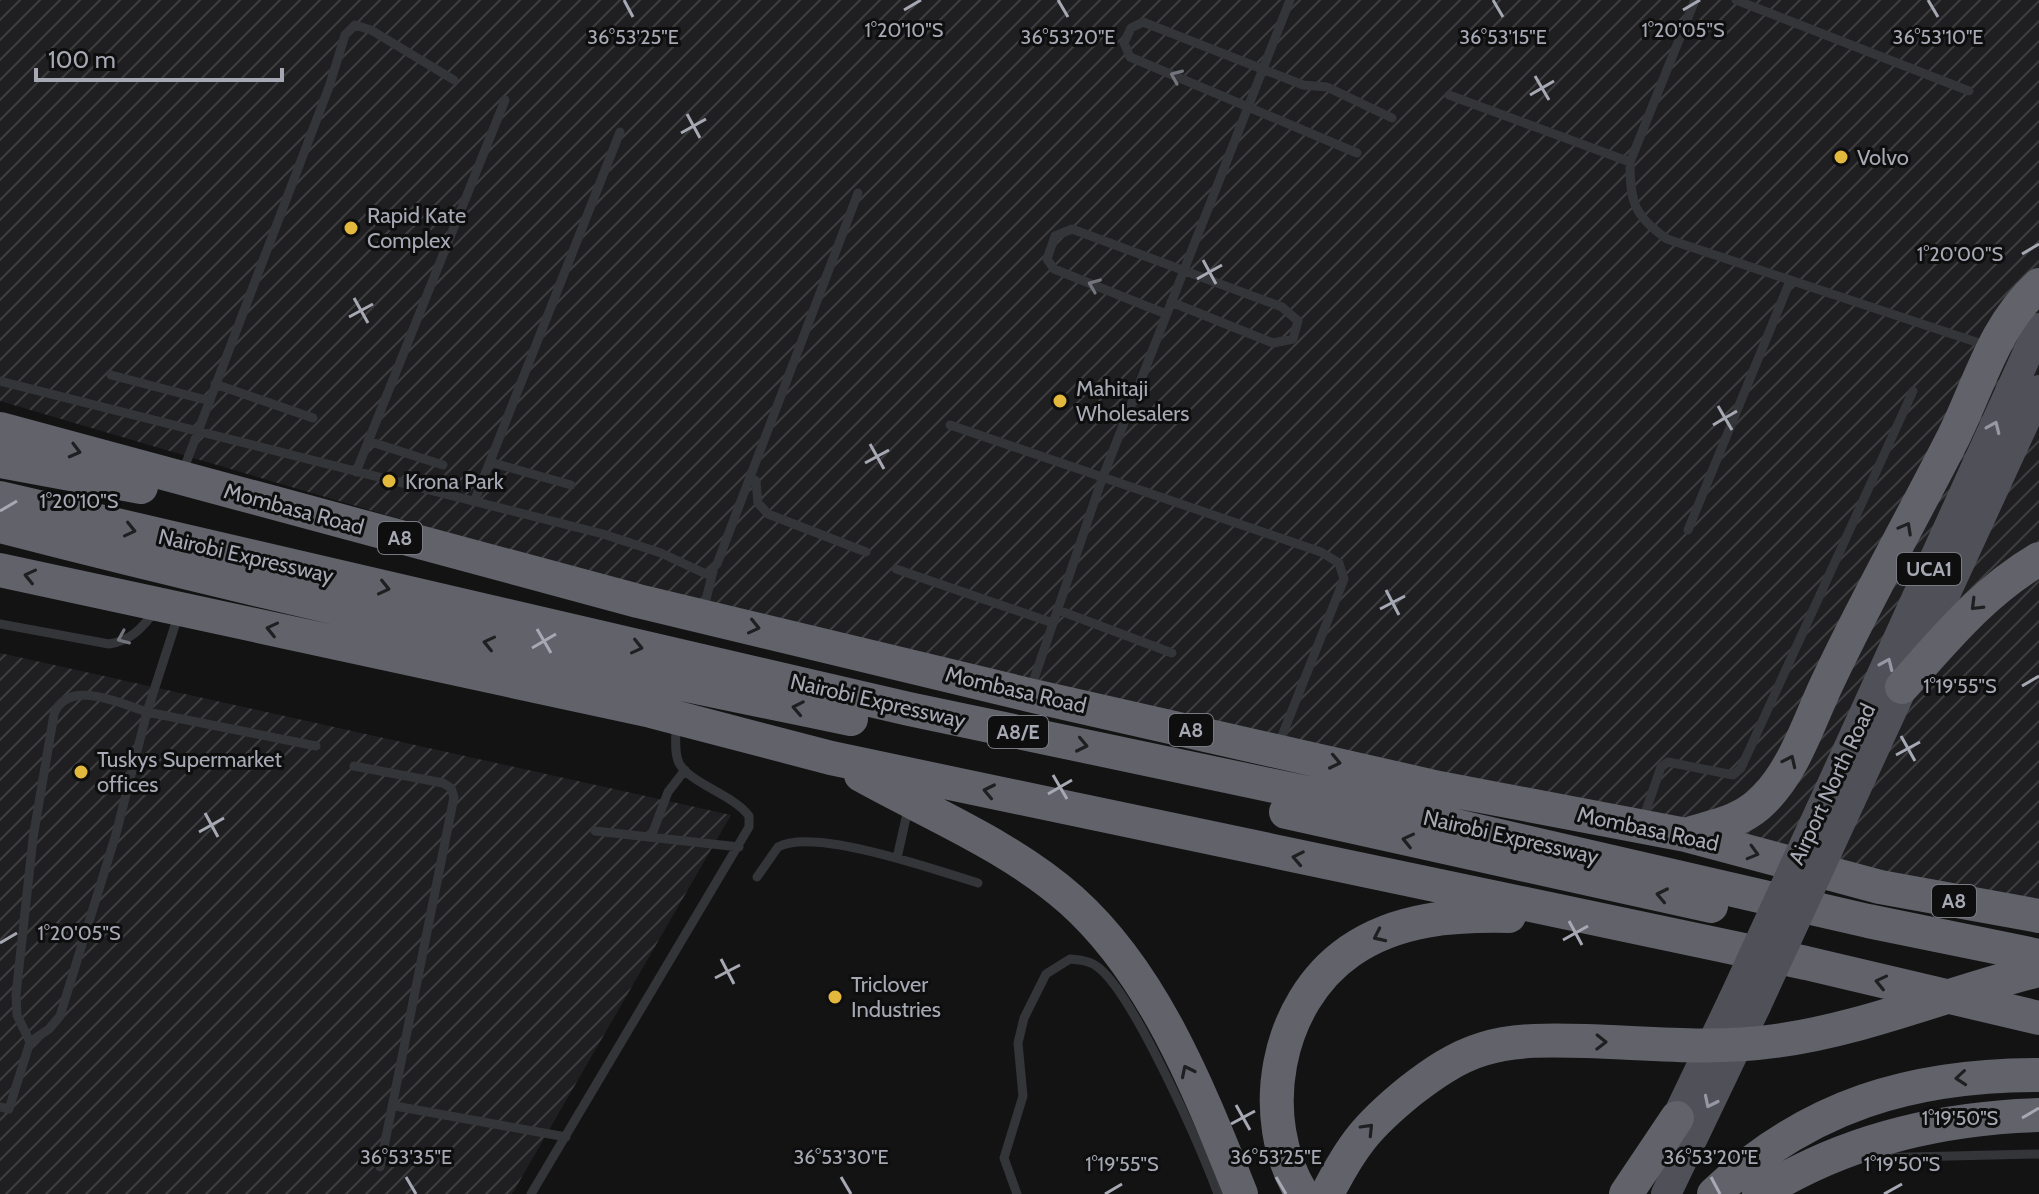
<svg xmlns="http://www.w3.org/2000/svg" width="2039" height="1194" font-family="Cabin,sans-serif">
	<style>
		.industrial { fill: url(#industrial-furrows) }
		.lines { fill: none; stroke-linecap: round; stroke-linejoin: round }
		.lane { stroke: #343539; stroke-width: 9 }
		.primary { stroke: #505158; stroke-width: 30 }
		.highway { stroke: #61626a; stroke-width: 34 }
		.primary-bridge { stroke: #505158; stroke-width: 30 }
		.highway-bridge { stroke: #61626a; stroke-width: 34 }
		.oneway { stroke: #73757d }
		.oneway2 { stroke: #9597a2 }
		.oneway3 { stroke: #1f1f21 }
		.ticks { fill: none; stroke: #a6a9b4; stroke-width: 3 }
		.poi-dot { fill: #e2b83d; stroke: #0e0e0f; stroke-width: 3 }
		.labels { text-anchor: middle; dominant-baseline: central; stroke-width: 6; stroke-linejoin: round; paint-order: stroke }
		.shield { fill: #0e0e0f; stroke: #787a82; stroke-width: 2 }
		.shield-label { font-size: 20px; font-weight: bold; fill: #a6a9b4 }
		.poi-label { font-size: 22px; fill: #a6a9b4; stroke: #0e0e0f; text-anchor: start }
		.street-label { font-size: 22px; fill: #a6a9b4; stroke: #0e0e0f }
		.ticks-label { font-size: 20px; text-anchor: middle; fill: #a6a9b4; stroke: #0e0e0f; stroke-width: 6; stroke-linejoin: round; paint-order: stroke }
	</style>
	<defs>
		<pattern id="industrial-furrows" width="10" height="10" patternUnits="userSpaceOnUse" patternTransform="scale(2)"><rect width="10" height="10" fill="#1f1f21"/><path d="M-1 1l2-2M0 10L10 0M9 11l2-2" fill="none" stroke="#3d3d3f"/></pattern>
	</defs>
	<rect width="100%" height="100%" fill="#131314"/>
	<path class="industrial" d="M 0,0 L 2039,0 L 2039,903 L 1436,781 L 549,563 L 0,401 Z
		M 0,653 L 731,815 L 512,1194 L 0,1194 Z"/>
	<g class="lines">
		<path class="lane" d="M 1695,0 L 1630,162 C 1630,202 1634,216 1667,239 L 1988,346
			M 1736,0 L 1969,91
			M 1449,95 L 1630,162
			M 1357,153 L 1130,57 L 1124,43 L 1131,28 L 1143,22 L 1303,85 L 1327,87 L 1392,118
			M 1166,314 L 1054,269 L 1047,259 L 1055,236 L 1072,229 L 1282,307 L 1298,321 L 1293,339 L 1273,343 L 1171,302
			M 111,375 L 210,401
			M 0,381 L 603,534 L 661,553 L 706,574 L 717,564 L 858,193
			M 215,384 L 313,418
			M 950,425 L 1321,552 L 1339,563 L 1344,579 L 1278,746
			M 368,441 L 443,465
			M 490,462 L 571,485
			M 183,471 L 329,87 L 345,35 L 355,25 L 371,30 L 454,80
			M 356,472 L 505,100
			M 750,477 L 756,481 L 758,503 L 768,514 L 866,552
			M 474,502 L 620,132
			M 1688,530 L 1790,281
			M 896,569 L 1053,623
			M 1058,610 L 1172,653
			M 703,612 L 713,571
			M 178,616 L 147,712 L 316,746
			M 0,624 L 109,644 C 131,641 143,627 156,610
			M 1031,688 L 1102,479 L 1290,0
			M 354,766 L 443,783 L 451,788 L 454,797 L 380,1167
			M 1643,819 L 1661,767 L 1668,762 L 1733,775 L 1741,768 L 1913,391
			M 595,831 L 739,847
			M 651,837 L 668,792 L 685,770
			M 897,858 L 908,809
			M 757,877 L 778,847 C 814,827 936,870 978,883
			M 395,1106 L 566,1137
			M 0,1107 L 9,1109 L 30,1042 L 49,1029 L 60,1016 L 116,834 L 147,712 C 119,703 68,678 54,714 L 33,838 L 16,995 L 17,1015 L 30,1042
			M 1867,1158 L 2039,1154
			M 531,1194 L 749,827 L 749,816 C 734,795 689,783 679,763 C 674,753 676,737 676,726
			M 1017,1194 L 1004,1158 L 1023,1096 L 1018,1043 L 1024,1018 L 1046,974 L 1070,959 C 1081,960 1091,961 1099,968 C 1135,997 1200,1146 1218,1194"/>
		<path class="primary" d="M 1820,811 L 2039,328
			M 1843,817 L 2039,390
			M 1667,1138 L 1733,1000
			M 1666,1194 L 1756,1006"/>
		<path class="highway" d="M 0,429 L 638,601 L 1029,695 L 1439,788 L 1686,835 L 1880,887 L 2039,916
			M 0,461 L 141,487
			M 0,498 L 909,709 L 1374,807 L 1868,921 L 2039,956
			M 0,526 C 282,599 566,661 851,719
			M 0,570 L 651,711 L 831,758 L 1806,963 L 2039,1018
			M 1902,687 C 1945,639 1983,592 2039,559
			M 861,775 C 931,814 1010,846 1071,900 C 1155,975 1200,1092 1241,1194
			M 1286,812 L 1711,906
			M 1686,835 C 1712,826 1737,823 1758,805 C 1794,774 1809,720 1829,679 C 1868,596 1913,517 1954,436 C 1980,383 1994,326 2039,285
			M 1302,1194 C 1255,1118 1275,1003 1350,951 C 1398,918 1454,915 1509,916
			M 1626,1194 L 1677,1118
			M 1714,1194 C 1808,1105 1912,1075 2039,1075
			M 1759,1194 C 1843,1141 1940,1118 2039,1115"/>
		<path class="primary-bridge" d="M 1733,1000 L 1820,811
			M 1756,1006 L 1843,817"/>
		<path class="highway-bridge" d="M 1327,1194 C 1352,1145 1367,1126 1410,1091 C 1432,1074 1456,1057 1483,1049 C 1515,1039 1553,1040 1586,1041 C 1649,1043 1712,1050 1775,1041 C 1866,1029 1950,992 2039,970"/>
	</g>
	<defs><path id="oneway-chevron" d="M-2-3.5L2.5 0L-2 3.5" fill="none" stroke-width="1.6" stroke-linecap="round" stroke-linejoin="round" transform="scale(2)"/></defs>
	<g class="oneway">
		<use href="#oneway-chevron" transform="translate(1176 76) rotate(-157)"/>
		<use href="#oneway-chevron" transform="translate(1094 285) rotate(-158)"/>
		<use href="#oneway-chevron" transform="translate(123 638) rotate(157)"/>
	</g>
	<g class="oneway2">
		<use href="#oneway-chevron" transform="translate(1994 427) rotate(-66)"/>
		<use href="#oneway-chevron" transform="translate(1887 664) rotate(-66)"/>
		<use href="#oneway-chevron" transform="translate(1710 1102) rotate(116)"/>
	</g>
	<g class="oneway3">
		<use href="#oneway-chevron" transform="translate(75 451) rotate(15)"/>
		<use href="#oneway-chevron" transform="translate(1906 528) rotate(-61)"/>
		<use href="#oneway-chevron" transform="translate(130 530) rotate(13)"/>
		<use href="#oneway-chevron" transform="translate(30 576) rotate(-167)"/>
		<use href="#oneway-chevron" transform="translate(384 588) rotate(13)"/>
		<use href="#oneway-chevron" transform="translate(1976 605) rotate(135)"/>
		<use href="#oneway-chevron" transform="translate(754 627) rotate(13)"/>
		<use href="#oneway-chevron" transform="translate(272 629) rotate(-167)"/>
		<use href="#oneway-chevron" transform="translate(489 643) rotate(-167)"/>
		<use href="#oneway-chevron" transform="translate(637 647) rotate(13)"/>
		<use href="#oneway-chevron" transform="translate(798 708) rotate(-169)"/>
		<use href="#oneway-chevron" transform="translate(1082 745) rotate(12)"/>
		<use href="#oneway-chevron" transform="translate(1790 761) rotate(-65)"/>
		<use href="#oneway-chevron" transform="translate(1335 762) rotate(12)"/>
		<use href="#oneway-chevron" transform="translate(989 791) rotate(-168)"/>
		<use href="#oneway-chevron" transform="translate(1408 840) rotate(-167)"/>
		<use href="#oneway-chevron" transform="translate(1753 853) rotate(16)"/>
		<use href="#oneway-chevron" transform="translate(1298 858) rotate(-169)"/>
		<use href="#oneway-chevron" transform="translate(1662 895) rotate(-168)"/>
		<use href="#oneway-chevron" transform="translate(1379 936) rotate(155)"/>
		<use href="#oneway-chevron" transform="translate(1881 982) rotate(-167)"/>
		<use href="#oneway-chevron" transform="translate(1601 1042) rotate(1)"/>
		<use href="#oneway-chevron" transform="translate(1187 1071) rotate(-116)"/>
		<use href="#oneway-chevron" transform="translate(1961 1078) rotate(175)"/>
		<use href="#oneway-chevron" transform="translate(1368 1129) rotate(-46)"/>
	</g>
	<path class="ticks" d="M 624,0 L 633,17M 1058,0 L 1068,17M 1493,0 L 1503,17M 1928,0 L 1938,17M 904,10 L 921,0M 1683,10 L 1700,0M 1535,76 L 1549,100M 1530,95 L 1554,81M 687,114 L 700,138M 681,133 L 706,119M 2022,254 L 2039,244M 1203,260 L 1216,284M 1197,279 L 1222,265M 354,298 L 368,323M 349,317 L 373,304M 1718,406 L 1732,430M 1713,425 L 1737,411M 870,444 L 884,469M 865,463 L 889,450M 0,511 L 17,501M 1386,590 L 1399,615M 1380,609 L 1405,596M 537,629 L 551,653M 532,648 L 556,634M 2022,686 L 2039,676M 1901,736 L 1915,761M 1896,755 L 1920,742M 1053,775 L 1067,799M 1048,794 L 1072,780M 205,813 L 218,837M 199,832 L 224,818M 1569,921 L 1582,945M 1563,940 L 1588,926M 0,943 L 17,933M 721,959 L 734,984M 715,978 L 740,965M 1236,1105 L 1250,1130M 2022,1118 L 2039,1108M 1231,1124 L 1255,1111M 406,1177 L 416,1194M 841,1177 L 851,1194M 1276,1177 L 1286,1194M 1711,1177 L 1720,1194M 1105,1194 L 1122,1184M 1884,1194 L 1902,1184"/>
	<g class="poi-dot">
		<circle cx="1841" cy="157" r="8"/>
		<circle cx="351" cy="228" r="8"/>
		<circle cx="1060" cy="401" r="8"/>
		<circle cx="389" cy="481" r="8"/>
		<circle cx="81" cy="772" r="8"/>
		<circle cx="835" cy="997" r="8"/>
	</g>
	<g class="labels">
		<g class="shield">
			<rect x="378" y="522" width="44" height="32" rx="6"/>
			<rect x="1897" y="553" width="64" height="32" rx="6"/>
			<rect x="1169" y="714" width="44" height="32" rx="6"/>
			<rect x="988" y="716" width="60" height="32" rx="6"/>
			<rect x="1932" y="885" width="44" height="32" rx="6"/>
		</g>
		<g class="shield-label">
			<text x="400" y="538">A8</text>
			<text x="1929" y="569">UCA1</text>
			<text x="1191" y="730">A8</text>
			<text x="1018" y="732">A8/E</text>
			<text x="1954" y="901">A8</text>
		</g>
		<g class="poi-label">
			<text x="1857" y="157">Volvo</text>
			<text x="367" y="215">Rapid Kate<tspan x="367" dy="25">Complex</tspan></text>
			<text x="1076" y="388">Mahitaji<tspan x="1076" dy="25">Wholesalers</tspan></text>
			<text x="405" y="481">Krona Park</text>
			<text x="97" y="759">Tuskys Supermarket<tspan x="97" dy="25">offices</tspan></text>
			<text x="851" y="984">Triclover<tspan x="851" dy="25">Industries</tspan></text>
		</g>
		<g class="street-label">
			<text transform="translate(294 509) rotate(15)">Mombasa Road</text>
			<text transform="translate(246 556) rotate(13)">Nairobi Expressway</text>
			<text transform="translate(1016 690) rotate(13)">Mombasa Road</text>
			<text transform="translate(878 701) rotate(13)">Nairobi Expressway</text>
			<text transform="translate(1832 784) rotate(-65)">Airport North Road</text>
			<text transform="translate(1648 829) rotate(12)">Mombasa Road</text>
			<text transform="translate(1511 837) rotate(13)">Nairobi Expressway</text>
		</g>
	</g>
	<g class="ticks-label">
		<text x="904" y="37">1°20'10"S</text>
		<text x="1683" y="37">1°20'05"S</text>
		<text x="633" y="44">36°53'25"E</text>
		<text x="1068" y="44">36°53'20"E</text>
		<text x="1503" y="44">36°53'15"E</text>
		<text x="1938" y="44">36°53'10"E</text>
		<text x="1960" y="261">1°20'00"S</text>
		<text x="79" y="508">1°20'10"S</text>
		<text x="1960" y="693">1°19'55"S</text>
		<text x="79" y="940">1°20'05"S</text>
		<text x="1960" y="1125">1°19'50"S</text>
		<text x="406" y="1164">36°53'35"E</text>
		<text x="841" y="1164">36°53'30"E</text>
		<text x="1276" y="1164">36°53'25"E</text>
		<text x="1711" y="1164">36°53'20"E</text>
		<text x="1122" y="1171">1°19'55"S</text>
		<text x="1902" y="1171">1°19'50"S</text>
	</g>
	<path d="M36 68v12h246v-12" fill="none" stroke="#a6a9b4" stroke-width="4"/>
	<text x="48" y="68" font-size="24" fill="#a6a9b4" stroke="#0e0e0f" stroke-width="6" paint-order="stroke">100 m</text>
</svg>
